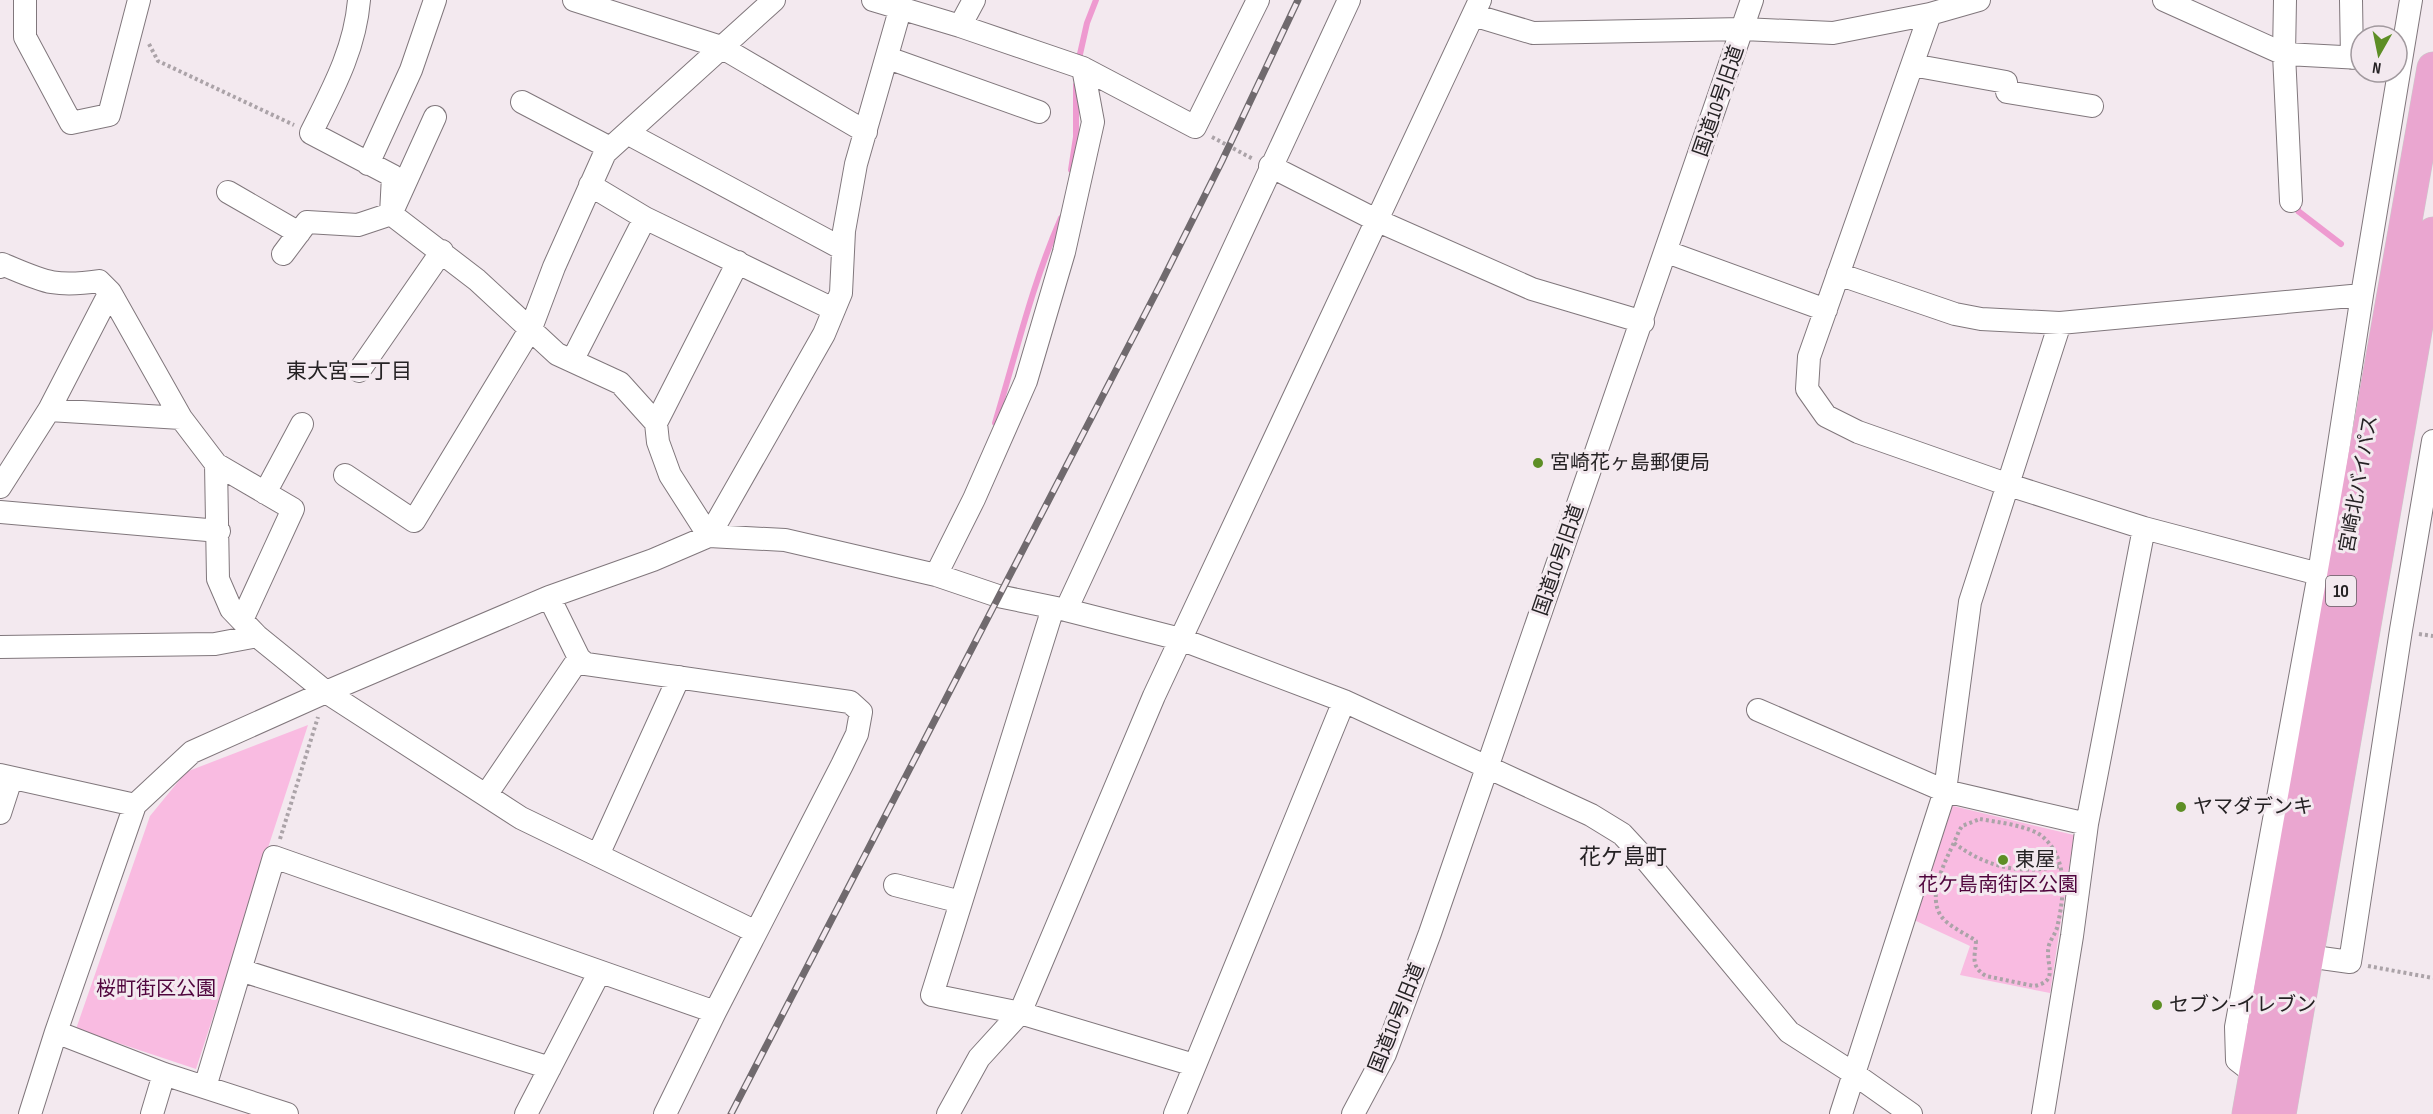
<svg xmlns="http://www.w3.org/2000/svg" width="2433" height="1114" font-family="'Sofia Sans Condensed','Noto Sans JP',sans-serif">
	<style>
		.green { fill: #f9bbe1 }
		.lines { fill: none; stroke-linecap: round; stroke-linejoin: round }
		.stream { stroke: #ee9ad0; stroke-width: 6 }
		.minor-casing { stroke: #80777c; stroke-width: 24 }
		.highway-casing { stroke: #cbcaca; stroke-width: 33 }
		.path { stroke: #aba3a8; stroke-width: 4; stroke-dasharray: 3 3; stroke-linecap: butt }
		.minor { stroke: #fff; stroke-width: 22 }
		.highway { stroke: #eaa6d0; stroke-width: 32 }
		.rail-casing { stroke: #706a6e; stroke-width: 7 }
		.rail { stroke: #f3e9ef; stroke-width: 4.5; stroke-dasharray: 14; stroke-linecap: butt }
		.poi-dot { fill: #5d8e25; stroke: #f3e9ef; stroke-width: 2 }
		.labels { text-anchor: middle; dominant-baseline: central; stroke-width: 6; stroke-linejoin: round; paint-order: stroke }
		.shield { fill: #f3e9ef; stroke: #635e61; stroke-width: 1.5 }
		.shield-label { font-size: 18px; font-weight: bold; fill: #252224 }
		.street-label { font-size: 20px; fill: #252224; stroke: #f3e9ef }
		.poi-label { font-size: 20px; fill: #252224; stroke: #f3e9ef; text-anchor: start }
		.park-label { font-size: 20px; fill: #50053d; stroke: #f3e9ef }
		.neighbourhood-label { font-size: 21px; fill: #252224; stroke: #f3e9ef }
		.quarter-label { font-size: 22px; fill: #252224; stroke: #f3e9ef }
	</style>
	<rect width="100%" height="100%" fill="#f3e9ef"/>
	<path class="green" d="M 308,725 L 196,1069 L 76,1029 L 150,816 L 186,772 Z
		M 1949,805 L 2074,835 L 2050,993 L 1960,975 L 1970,946 L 1914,920 Z"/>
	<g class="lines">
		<path class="stream" d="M 1078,63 L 1087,23 L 1096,0
			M 1071,170 L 1076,137 L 1076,85
			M 2298,202 L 2298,211 L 2341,244
			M 995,423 C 1016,354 1032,284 1061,218"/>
		<defs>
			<path id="minor" d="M 25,0 L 25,37 L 71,123 L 109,115 L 139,0
				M 359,0 C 355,49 333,89 311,133 L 393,176 L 391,214 L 477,280 L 557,354 L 620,383 L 656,423 L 658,442 L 670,475 L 709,536
				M 574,0 L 721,47 L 866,132
				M 873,0 L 960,26 L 1083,68 L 1093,122 L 1064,252 L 1026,381 L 974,499 L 936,575
				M 2164,0 L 2284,54 L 2361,58
				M 2285,0 L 2284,54 L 2291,201
				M 2351,0 L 2352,58
				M 1930,14 L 1809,357 L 1807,389 L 1826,416 L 1858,432 L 2009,485 L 2144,528 L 2319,574
				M 1473,15 L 1533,33 L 1743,29 L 1833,33 L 1930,14 L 1979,0
				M 960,26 L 974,0
				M 888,58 L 1039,112
				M 1912,65 L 2006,82 L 2007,92 L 2092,106
				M 1083,68 L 1195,127 L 1258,0
				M 522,102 L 610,148
				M 627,133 L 843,249
				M 368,164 L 411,70 L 435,0
				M 1270,166 L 1376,220 L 1532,289 L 1643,322
				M 590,185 L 645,218 L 833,309
				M 228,192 L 299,233
				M 1667,252 L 1826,310
				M 283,254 L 307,222 L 358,225 L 391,214 L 435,117
				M 0,267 L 2,264 C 43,281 53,288 99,281 L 110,292 L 181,418 L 216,464 L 218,579 L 231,609 L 257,636 L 326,692 L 521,818 L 756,932
				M 1838,274 L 1955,314 L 1981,319 L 2060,323 L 2362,295
				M 572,361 L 645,218
				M 359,371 L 442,251
				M 49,410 L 181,418
				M 656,423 L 738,262
				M 216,464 L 293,509 L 242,620
				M 345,475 L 414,521 L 531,328 L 554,267 L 605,153 L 774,0
				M 0,487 L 49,410 L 110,292
				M 265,493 L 302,424
				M 0,512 L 219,531
				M 709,536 L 824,334 L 841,293 L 844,231 L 856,164 L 900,10
				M 549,597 L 579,658 L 586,664 L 850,702 L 861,712 L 857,734 L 842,765 L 715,1012 L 665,1114
				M 1053,608 L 932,995 L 1020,1013 L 1194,1065
				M 1066,610 L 1349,0
				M 0,647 L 215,644 L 257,636
				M 1758,710 L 1945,791 L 2087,824
				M 0,775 L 135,805
				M 486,795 L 579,658
				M 0,813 L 11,779
				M 598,855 L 679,677
				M 895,885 L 961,902
				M 2307,956 L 2350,962 L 2401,630 L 2433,441
				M 240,970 L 550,1068
				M 56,1032 L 164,1074 L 287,1114
				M 2255,1074 L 2237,1060 L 2236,1027 L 2319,574 L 2362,295 L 2411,0
				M 205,1087 L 274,857 L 715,1012
				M 30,1114 L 56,1032 L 135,805 L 192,752 L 326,692 L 549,597 L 653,560 L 709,536 L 785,540 L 936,575 L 998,596 L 1066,610 L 1180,639 L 1344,701 L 1591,815 L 1622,834 L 1647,861 L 1789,1032 L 1853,1073 L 1911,1114
				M 152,1114 L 164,1074
				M 526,1114 L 599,973
				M 948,1114 L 979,1058 L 1020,1013 L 1154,696 L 1480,0
				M 1175,1114 L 1344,701
				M 1353,1114 L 1385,1054 L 1430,933 L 1752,0
				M 1841,1114 L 1945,791 L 1970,602 L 2060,323
				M 2043,1114 L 2072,936 L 2087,824 L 2144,528"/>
			<path id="highway" d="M 2248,1114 L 2433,68
				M 2280,1114 L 2433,233"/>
		</defs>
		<use href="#minor" class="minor-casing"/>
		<use href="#highway" class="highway-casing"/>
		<path class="path" d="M 149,44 L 158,61 L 294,125
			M 1212,137 L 1253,159
			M 2419,634 L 2433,636
			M 1980,819 C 1997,822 2031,826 2043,837 C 2069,860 2064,897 2057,928 C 2055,934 2051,939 2049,945 C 2044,963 2061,981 2034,986 L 1986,976 C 1970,966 1975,957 1976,941 C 1965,933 1949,927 1941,916 C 1925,892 1950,854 1959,831 L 1962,826 Z
			M 280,839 L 318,717
			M 1954,843 C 1986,867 2020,875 2060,866
			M 2368,966 L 2433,978"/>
		<use href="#minor" class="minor"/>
		<use href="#highway" class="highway"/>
		<defs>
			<path id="rail" d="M 731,1114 L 1159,287 L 1222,161 L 1298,0"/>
		</defs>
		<use href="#rail" class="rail-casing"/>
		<use href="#rail" class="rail"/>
	</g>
	<g class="poi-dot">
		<circle cx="1538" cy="463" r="6"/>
		<circle cx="2181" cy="807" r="6"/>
		<circle cx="2003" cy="860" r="6"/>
		<circle cx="2157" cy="1005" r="6"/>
	</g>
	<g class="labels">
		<rect class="shield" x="2326" y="576" width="30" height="30" rx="4.5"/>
		<g class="shield-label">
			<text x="2341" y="591">10</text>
		</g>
		<g class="street-label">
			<text transform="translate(1719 101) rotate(-71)">国道10号旧道</text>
			<text transform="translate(2359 484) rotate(-80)">宮崎北バイパス</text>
			<text transform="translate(1559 560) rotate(-71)">国道10号旧道</text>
			<text transform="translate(1397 1018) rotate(-68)">国道10号旧道</text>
		</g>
		<g class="poi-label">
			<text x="1550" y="463">宮崎花ヶ島郵便局</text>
			<text x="2193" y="807">ヤマダデンキ</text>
			<text x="2015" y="860">東屋</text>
			<text x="2169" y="1005">セブン-イレブン</text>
		</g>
		<g class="park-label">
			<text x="1998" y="885">花ケ島南街区公園</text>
			<text x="156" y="989">桜町街区公園</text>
		</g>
		<g class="neighbourhood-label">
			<text x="349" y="371">東大宮二丁目</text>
		</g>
		<g class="quarter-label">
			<text x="1623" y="857">花ケ島町</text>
		</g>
	</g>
	<g transform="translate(2379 54) rotate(189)"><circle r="28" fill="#f3e9ef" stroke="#a1999e" stroke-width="1.5"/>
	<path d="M0-4.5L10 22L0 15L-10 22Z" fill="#5d8e25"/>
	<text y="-9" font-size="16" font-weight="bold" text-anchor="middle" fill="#252224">N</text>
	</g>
</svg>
